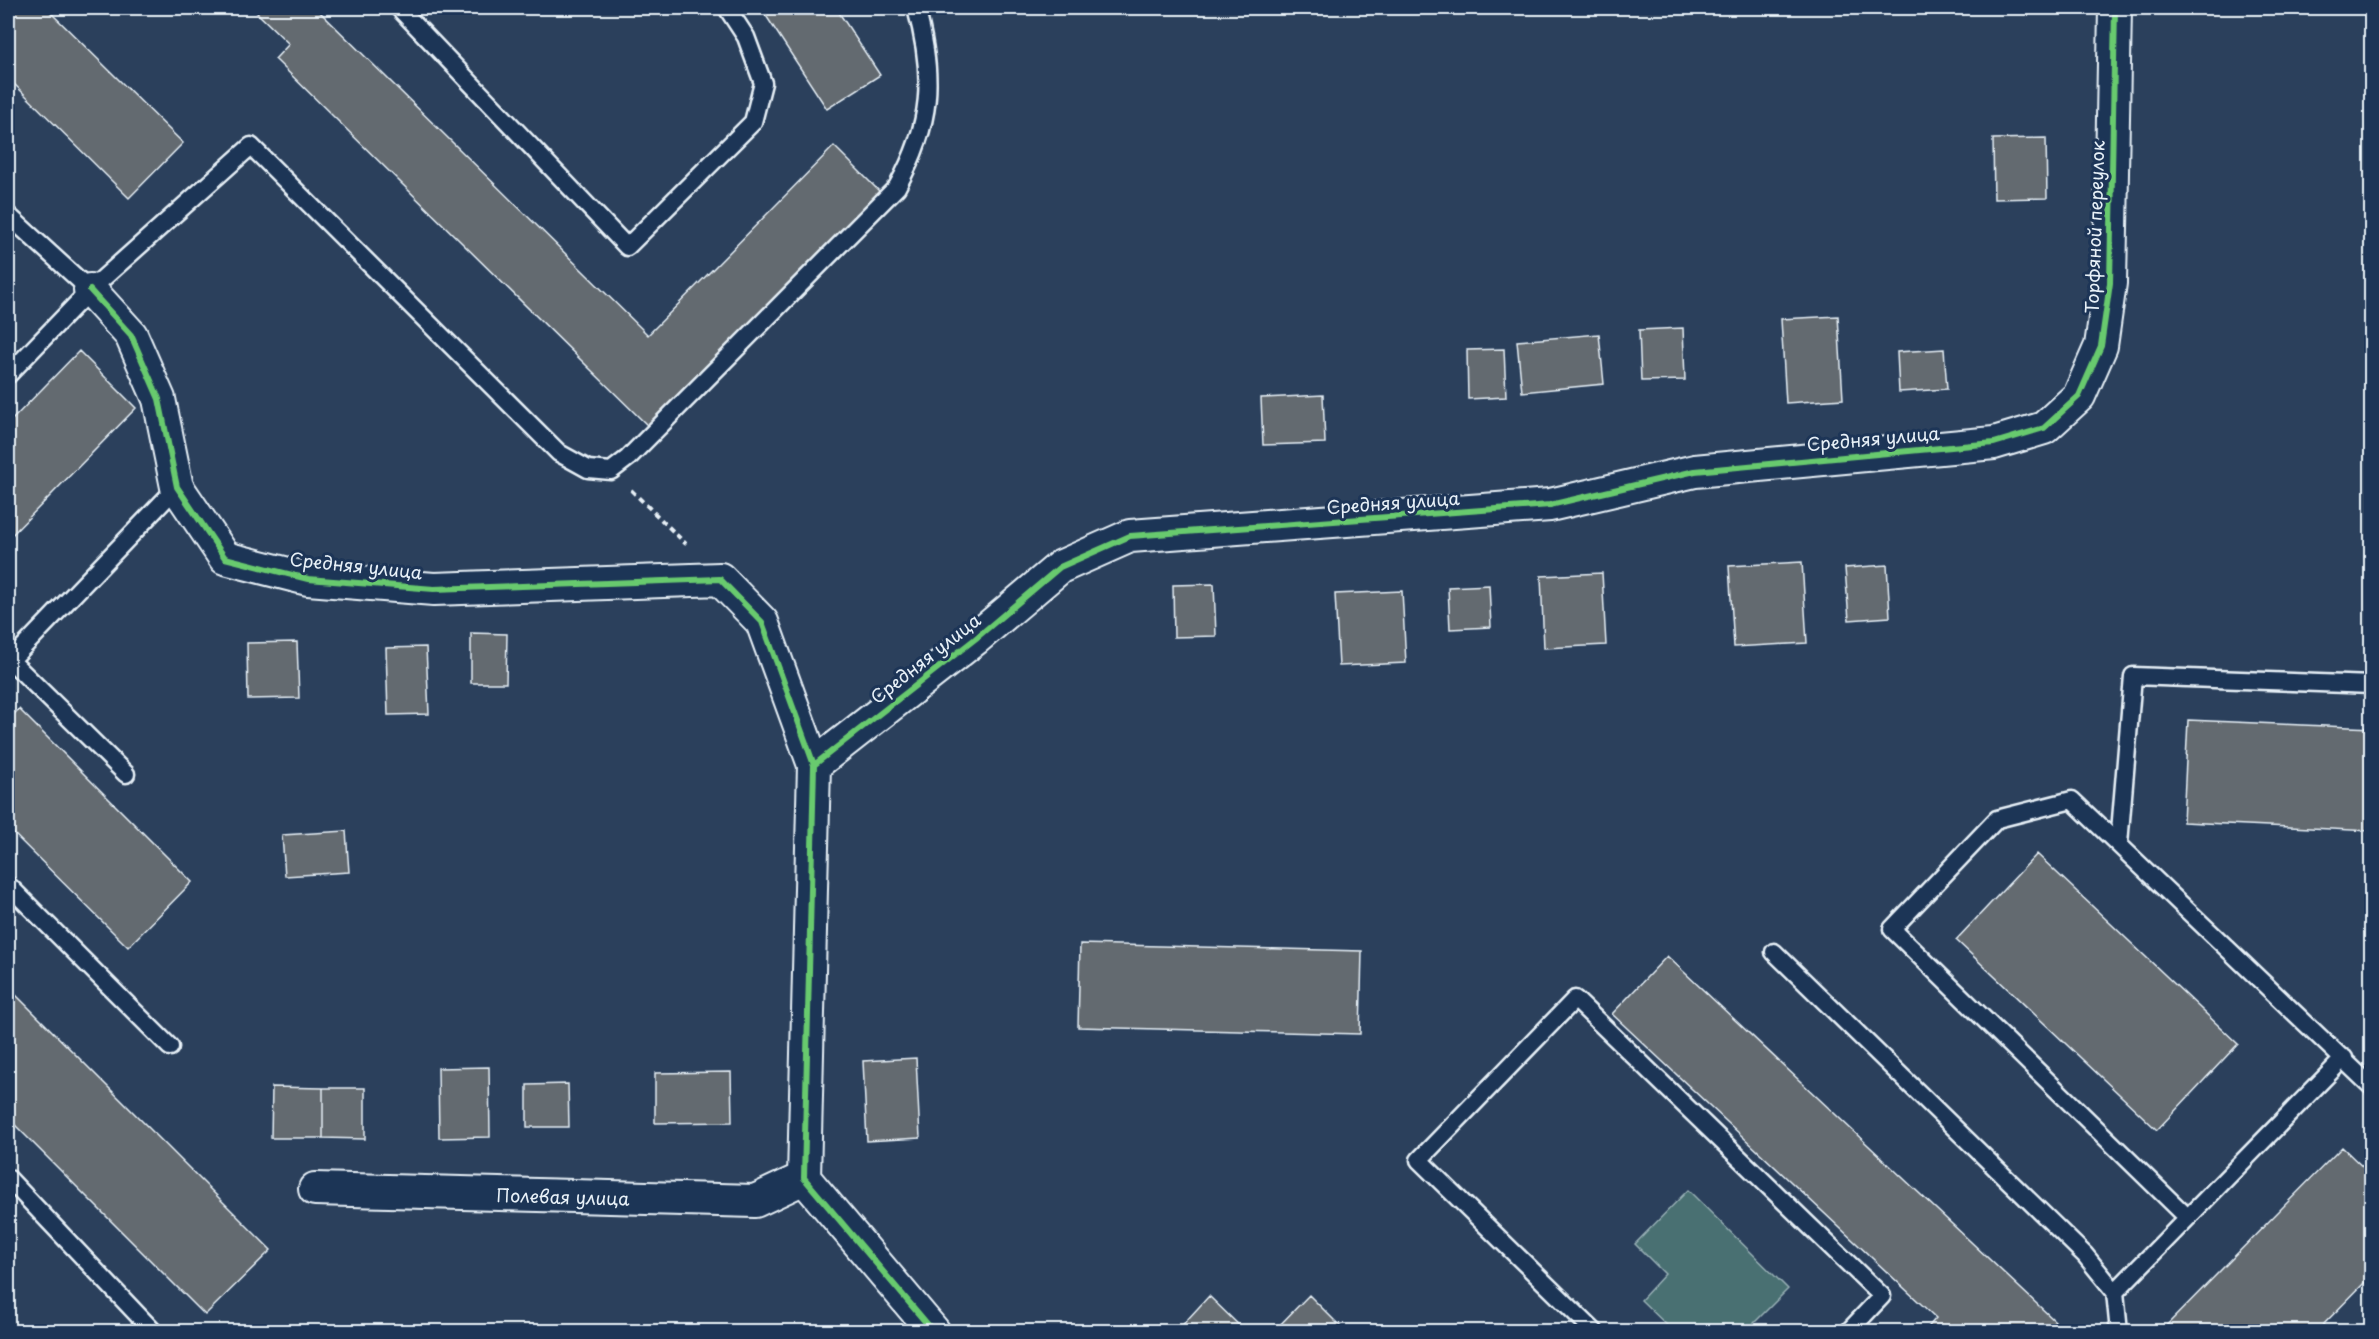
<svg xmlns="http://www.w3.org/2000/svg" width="2379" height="1339" font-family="'Playpen Sans',sans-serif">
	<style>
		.green { fill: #486f72; stroke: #98b0b5; stroke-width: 1.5 }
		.building { fill: #646a70; stroke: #e8f1f8; stroke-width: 1.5 }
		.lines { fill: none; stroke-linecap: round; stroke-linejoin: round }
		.service-casing { stroke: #e8f1f8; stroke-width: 21 }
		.minor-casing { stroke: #e8f1f8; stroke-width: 36 }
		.path { stroke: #e8f1f8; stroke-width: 4; stroke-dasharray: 6 4.5; stroke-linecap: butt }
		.service { stroke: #1d3557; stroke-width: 16 }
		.minor { stroke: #1d3557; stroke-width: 32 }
		.cycleway-casing { stroke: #1d3557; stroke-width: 10 }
		.cycleway { stroke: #67ca6e; stroke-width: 6 }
		.labels { text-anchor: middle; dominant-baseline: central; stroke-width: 6; stroke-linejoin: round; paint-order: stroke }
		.street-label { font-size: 18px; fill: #e8f1f8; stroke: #1d3557 }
	</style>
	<rect width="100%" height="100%" fill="#2b405c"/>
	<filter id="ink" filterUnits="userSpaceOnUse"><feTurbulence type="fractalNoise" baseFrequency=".0167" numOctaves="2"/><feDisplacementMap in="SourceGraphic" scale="12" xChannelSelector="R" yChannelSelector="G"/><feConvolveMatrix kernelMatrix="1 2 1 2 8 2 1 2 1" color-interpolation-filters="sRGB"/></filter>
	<g filter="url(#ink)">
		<path class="green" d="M 1688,1190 L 1788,1289 L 1746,1331 L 1673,1331 L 1641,1300 L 1665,1274 L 1635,1244 Z"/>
		<path class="building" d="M 8,8 L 46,8 L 183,143 L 129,198 L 8,78 Z
			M 252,8 L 323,8 L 319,11 L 648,335 L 834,146 L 880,192 L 649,427 L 275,59 L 289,44 Z
			M 761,8 L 836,8 L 880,75 L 827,109 Z
			M 2046,138 L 2047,198 L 1994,199 L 1993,139 Z
			M 1838,316 L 1843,399 L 1786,403 L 1781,319 Z
			M 1683,328 L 1685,380 L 1641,381 L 1639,330 Z
			M 1599,334 L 1604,384 L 1522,392 L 1517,341 Z
			M 1504,349 L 1506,397 L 1468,399 L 1467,350 Z
			M 1944,349 L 1947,389 L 1899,392 L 1897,352 Z
			M 79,351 L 136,408 L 8,539 L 8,424 Z
			M 1323,395 L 1325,443 L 1263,445 L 1261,398 Z
			M 1802,562 L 1807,643 L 1734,647 L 1729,566 Z
			M 1887,565 L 1890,617 L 1849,620 L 1845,568 Z
			M 1602,573 L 1606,645 L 1544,648 L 1541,576 Z
			M 1214,584 L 1216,636 L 1174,637 L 1173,585 Z
			M 1489,585 L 1491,627 L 1450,629 L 1448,587 Z
			M 1402,591 L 1406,663 L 1339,666 L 1335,594 Z
			M 471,633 L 507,634 L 506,683 L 471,683 Z
			M 297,642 L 299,698 L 248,699 L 247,643 Z
			M 426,647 L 429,714 L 388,715 L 386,648 Z
			M 19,709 L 192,882 L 128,947 L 8,828 L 8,720 Z
			M 2188,720 L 2372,728 L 2372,831 L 2183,822 Z
			M 346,831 L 349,872 L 285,876 L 282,835 Z
			M 2037,854 L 2238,1044 L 2157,1130 L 1956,940 Z
			M 1080,944 L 1362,951 L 1360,1034 L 1078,1027 Z
			M 1667,956 L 2055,1321 L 2045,1332 L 1924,1332 L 1936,1318 L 1612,1014 Z
			M 15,994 L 271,1250 L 205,1315 L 8,1118 L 8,1002 Z
			M 916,1058 L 920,1138 L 867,1141 L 863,1061 Z
			M 489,1067 L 490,1137 L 439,1138 L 438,1068 Z
			M 731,1072 L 732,1122 L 655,1123 L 655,1073 Z
			M 568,1084 L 569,1127 L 527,1127 L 527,1085 Z
			M 272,1087 L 323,1088 L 323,1138 L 271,1138 Z
			M 323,1088 L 365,1088 L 365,1139 L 323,1138 Z
			M 2342,1147 L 2372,1176 L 2372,1275 L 2316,1332 L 2160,1332 Z
			M 1309,1295 L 1346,1332 L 1273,1332 Z
			M 1209,1296 L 1246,1332 L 1176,1332 Z"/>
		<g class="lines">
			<defs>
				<path id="service" d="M 399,8 L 627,247 L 753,122 L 763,83 L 746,37 L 727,8
					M 8,215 L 90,290 L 8,375
					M 90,290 L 251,146 L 559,453 L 588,469 L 611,471 L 628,458 L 897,187 C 932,124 935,77 916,8
					M 10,660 L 126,774
					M 8,663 L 177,487
					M 2119,844 L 2133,676 L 2372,685
					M 8,885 L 170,1047
					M 1774,952 L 2085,1255 L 2115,1292
					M 8,1178 L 154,1332
					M 2186,1216 L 1892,929 L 1997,819 L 2072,800 L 2372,1087
					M 1595,1332 L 1419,1160 L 1575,999 L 1882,1296 L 1848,1332
					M 2119,1332 L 2115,1292 L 2344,1058"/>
				<g id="minor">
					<path d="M 90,290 L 131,335 L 159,399 L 177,487 L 225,558 L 308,579 L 434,589 L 720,579 L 762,622 L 814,765 L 804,1178 L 934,1332"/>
					<path d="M 814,765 L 975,639 L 1060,567 L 1130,536 L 1550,505 L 1695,471 L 1994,443 L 2044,428 L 2079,396 L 2101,346 L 2110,283 L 2115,8"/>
					<path id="s1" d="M 315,1189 L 755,1201 L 804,1178"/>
				</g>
			</defs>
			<use href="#service" class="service-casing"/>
			<use href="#minor" class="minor-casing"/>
			<path class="path" d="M 631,490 L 686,544"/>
			<use href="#service" class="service"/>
			<use href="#minor" class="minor"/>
			<defs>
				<path id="cycleway" d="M 90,290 L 131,335 L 159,399 L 177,487 L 225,558 L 308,579 L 434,589 L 720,579 L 762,622 L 814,765 L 804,1178 L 934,1332
					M 814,765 L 975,639 L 1060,567 L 1130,536 L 1550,505 L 1695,471 L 1994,443 L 2044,428 L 2079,396 L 2101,346 L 2110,283 L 2115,8"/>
			</defs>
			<use href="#cycleway" class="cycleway-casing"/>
			<use href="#cycleway" class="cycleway"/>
		</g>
	</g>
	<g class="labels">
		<g class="street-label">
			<text transform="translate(2094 227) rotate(-88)">Торфяной переулок</text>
			<text transform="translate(1873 438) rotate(-5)">Средняя улица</text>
			<text transform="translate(1393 502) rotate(-4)">Средняя улица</text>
			<text transform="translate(356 565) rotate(6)">Средняя улица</text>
			<text transform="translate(925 658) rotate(-38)">Средняя улица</text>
			<text stroke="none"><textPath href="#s1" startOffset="248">Полевая улица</textPath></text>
		</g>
	</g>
	<rect width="2379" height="1339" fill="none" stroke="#1d3557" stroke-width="30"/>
	<rect x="15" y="15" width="2349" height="1309" fill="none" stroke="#e8f1f8" stroke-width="2" filter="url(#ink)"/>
</svg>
